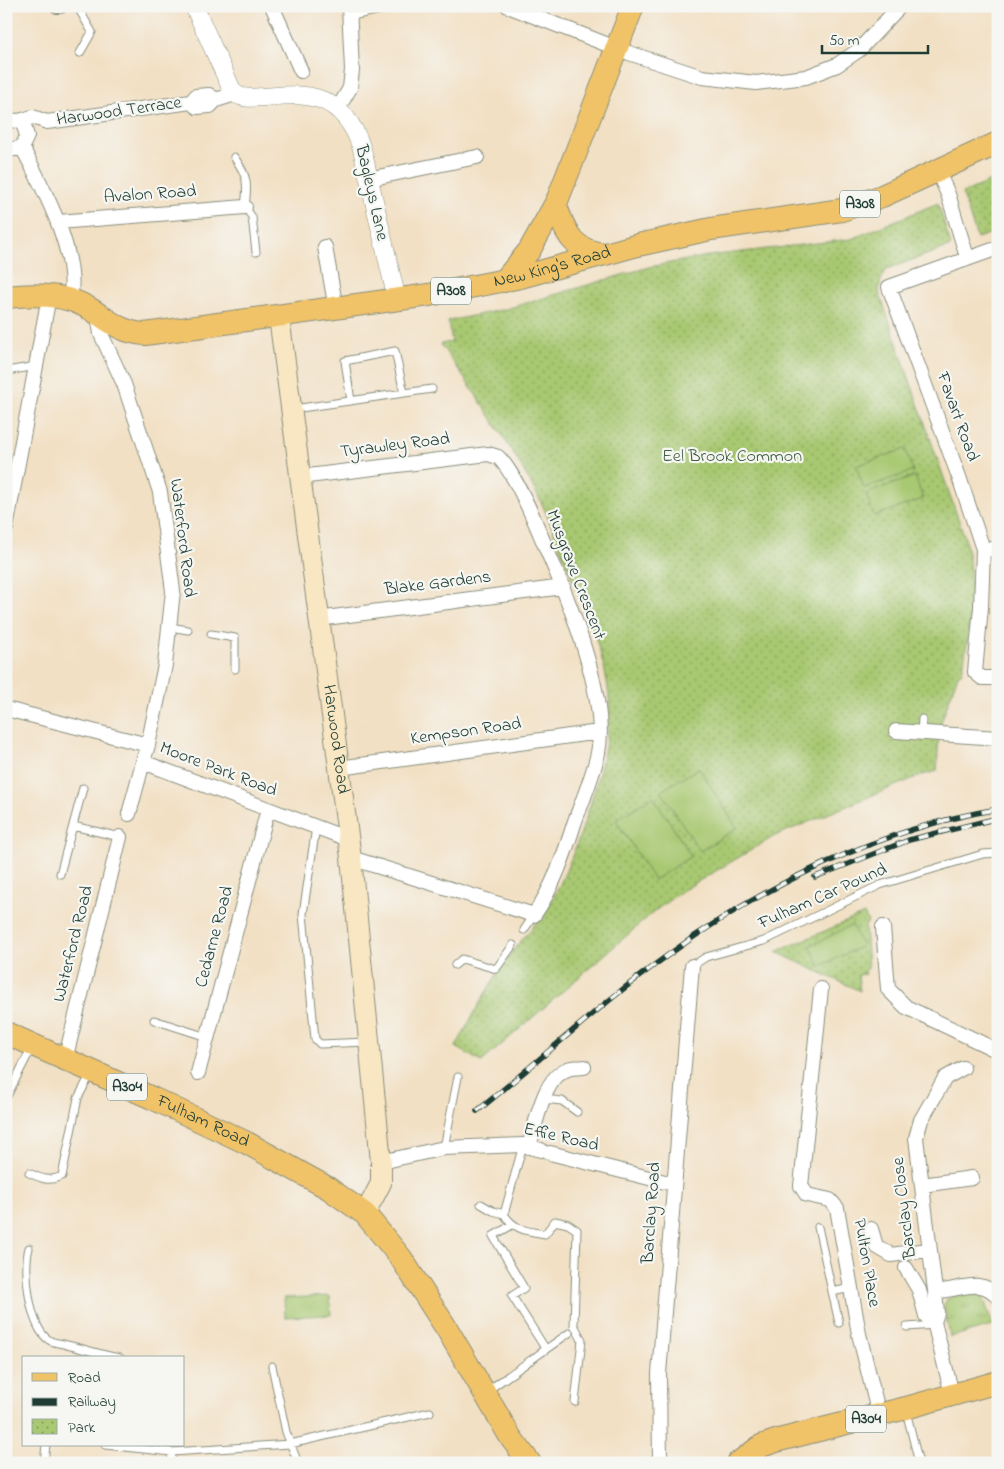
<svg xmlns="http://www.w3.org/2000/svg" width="1004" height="1469" font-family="'Indie Flower',sans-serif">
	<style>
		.grass { fill: url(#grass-tufts); stroke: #648252 }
		.park { fill: url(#park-dots); stroke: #648252 }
		.pitch { fill: #a8c871; stroke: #648252 }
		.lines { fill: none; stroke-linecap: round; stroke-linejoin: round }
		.service-casing { stroke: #888e7c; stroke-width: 9 }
		.minor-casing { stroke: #888e7c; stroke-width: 16 }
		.tertiary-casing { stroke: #888e7c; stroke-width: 19 }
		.secondary-casing { stroke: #888e7c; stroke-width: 22 }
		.primary-casing { stroke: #888e7c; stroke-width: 24 }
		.service { stroke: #fff; stroke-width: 7 }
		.minor { stroke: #fff; stroke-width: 14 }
		.tertiary { stroke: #fff; stroke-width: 18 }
		.secondary { stroke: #f9e7c3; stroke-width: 20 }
		.primary { stroke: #f1c369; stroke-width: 22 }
		.rail-casing { stroke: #1f3d34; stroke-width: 5.5 }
		.rail { stroke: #f6f6f2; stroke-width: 4; stroke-dasharray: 11; stroke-linecap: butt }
		.labels { text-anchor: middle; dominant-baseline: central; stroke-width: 4.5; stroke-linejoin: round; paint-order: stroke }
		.shield { fill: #f6f6f2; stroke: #60746d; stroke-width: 1 }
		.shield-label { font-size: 16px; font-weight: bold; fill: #1f3d34 }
		.street-label { font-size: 18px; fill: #1f3d34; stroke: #f6f6f2 }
		.park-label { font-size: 18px; fill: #416043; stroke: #f6f6f2 }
	</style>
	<defs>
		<pattern id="grass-tufts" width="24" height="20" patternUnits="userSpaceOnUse" patternTransform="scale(1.25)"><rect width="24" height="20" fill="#a8c871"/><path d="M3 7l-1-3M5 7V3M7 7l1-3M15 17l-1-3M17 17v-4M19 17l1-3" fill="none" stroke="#88a45e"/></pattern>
		<pattern id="park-dots" width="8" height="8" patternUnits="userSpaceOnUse" patternTransform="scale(1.25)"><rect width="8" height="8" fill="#a8c871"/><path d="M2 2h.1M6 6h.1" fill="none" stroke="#88a45e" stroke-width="1.8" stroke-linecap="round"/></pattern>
	</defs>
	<rect width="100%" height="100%" fill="#f6f6f2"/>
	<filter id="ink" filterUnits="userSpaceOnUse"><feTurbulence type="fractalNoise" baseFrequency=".02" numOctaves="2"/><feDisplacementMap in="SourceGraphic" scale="10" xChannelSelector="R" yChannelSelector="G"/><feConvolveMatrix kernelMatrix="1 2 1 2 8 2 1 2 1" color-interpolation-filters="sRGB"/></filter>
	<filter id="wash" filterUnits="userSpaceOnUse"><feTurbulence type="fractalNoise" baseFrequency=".0096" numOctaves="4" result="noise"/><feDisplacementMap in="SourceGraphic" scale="20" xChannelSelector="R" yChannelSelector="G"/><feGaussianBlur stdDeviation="1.12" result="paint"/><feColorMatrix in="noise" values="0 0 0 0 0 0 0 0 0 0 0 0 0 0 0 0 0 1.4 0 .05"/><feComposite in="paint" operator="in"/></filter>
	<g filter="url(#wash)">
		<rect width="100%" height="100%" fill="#f2e0c4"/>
		<path class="grass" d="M 972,1289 L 981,1291 L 993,1326 L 950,1337 L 944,1305 L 947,1299 Z"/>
		<path class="park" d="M 998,178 L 998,231 L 977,238 L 962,193 Z
			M 938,203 L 951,246 L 887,269 L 881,280 L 879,292 L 965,538 C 975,582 971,629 962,672 L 958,675 L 939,728 L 937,771 L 919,776 L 775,836 L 682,891 L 656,910 L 485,1059 L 481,1062 L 456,1047 C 472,1015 491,982 512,952 C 524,936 541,920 551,902 C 575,859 615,745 609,696 C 605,657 589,619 574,583 C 562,555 552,524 538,496 C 509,443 475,392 440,344 L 452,342 L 448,321 L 506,309 L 649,267 L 708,256 L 851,239 Z
			M 864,914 L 868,922 L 865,926 L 868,969 L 865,969 L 866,974 L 858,975 L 860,991 L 776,952 Z"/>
		<path class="pitch" d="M 905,449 L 913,471 L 864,488 L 856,466 Z
			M 915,476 L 923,499 L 874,516 L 866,494 Z
			M 699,768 L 737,828 L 700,851 L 661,791 Z
			M 653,796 L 691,856 L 654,880 L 616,820 Z
			M 852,925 L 862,946 L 820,966 L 810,946 Z
			M 330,1296 L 331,1315 L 285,1317 L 284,1298 Z"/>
	</g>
	<g filter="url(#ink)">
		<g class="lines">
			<defs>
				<path id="service" d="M 77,6 L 92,32 L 80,53
					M 234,157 C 248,176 248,184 245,207 L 252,217 L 256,252
					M 6,371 L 37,366
					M 351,401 L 345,361 L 395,351 L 404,393
					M 294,409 L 432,389
					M 170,627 L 188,630
					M 211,634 L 235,638 L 235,669
					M 921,733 L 922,719
					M 73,826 L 120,837
					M 316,827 L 303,914 L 315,1039 L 320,1044 L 367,1042
					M 60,874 L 83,788
					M 524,930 L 534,915
					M 455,965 L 462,959 L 496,969 L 513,945
					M 692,966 L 706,957 L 764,941 L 880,885 L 983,854 L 998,853
					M 154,1020 L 207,1037
					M 6,1098 L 32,1047
					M 543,1099 L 562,1101 L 577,1112
					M 523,1145 L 504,1214 C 514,1230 527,1231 545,1234 L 555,1221 L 568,1224 L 577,1230 L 574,1325 L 582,1340 L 575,1402
					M 444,1148 L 458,1077
					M 29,1173 C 42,1179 49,1182 62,1176 L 78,1098 L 90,1075
					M 481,1204 L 493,1211 L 504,1214
					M 6,1209 L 8,1210 L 6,1217
					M 512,1225 L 493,1236 L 524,1288 L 512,1296 L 545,1348
					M 818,1227 L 839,1323
					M 29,1248 C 23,1269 29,1327 49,1340 C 53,1343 62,1343 67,1345 C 85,1349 102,1355 120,1358
					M 832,1292 L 851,1288
					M 907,1327 L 935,1325
					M 272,1366 L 286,1432 L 298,1463
					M 487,1391 L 569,1333
					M 906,1411 L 919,1463
					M 105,1445 L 172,1452 L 290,1444 L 430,1412
					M 44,1463 L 46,1445
					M 171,1463 L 172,1452"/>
				<path id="minor" d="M 57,6 L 60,6
					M 272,6 L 301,71
					M 508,6 L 629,53 L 702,77 L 756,83 L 806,77 L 837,65 L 859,50 L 900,6
					M 350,13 L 383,6
					M 191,102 L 197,107 L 210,106 L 216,100 L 235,94
					M 337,110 L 350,88 L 352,70 L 349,6
					M 6,120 L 19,121 L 24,126 L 27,136 L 22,147 L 6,151
					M 19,121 L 33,117 L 47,122 L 191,102 L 196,96 L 209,95 L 216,100
					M 22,147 C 42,186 80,255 70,299
					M 937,170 L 948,194 L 967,257
					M 368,179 L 477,157
					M 58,222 L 245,207
					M 325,247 L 336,309
					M 998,248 L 889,287 L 959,477 L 983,549 L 981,607 L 975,672 L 982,678 L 998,678
					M 98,315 L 101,334 L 124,384 L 160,492 L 173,591 L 165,665 L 148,745
					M 300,477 L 488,454 L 498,457 C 515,472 537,526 546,548 C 568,598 609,699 598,753 C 593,776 583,799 575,821 C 565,853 553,888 534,915 L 351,858
					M 6,528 L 49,296
					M 983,549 L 998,549
					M 318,619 L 563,587
					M 6,709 L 148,745 L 143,762 L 348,839
					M 896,731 L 998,738
					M 339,768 L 599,732
					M 129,814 L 143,762
					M 883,927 L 888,989 L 906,1007 L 998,1051
					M 821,989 L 801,1186 L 807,1195 L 830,1200 L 837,1208 L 859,1334 L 879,1415
					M 65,1060 L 120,837
					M 963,1068 L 945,1078 L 921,1120 L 916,1138 L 935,1291 C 958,1292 980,1275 998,1297
					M 198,1073 L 268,809
					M 529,1147 C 536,1124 543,1077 568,1069 C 572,1067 579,1068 584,1067
					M 550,1153 L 673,1184
					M 381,1162 L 444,1148 L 523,1145 L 541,1150
					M 922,1185 L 972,1178
					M 871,1229 L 876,1246 L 891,1255 L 928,1250
					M 906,1268 L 919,1290 L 926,1316 L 934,1322
					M 935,1291 L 937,1313 L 934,1322 L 952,1394
					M 660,1463 L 659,1374 L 692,966"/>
				<path id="tertiary" d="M 194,6 L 232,90 C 249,117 332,57 362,149 L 397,300"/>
				<g id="secondary">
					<path id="s1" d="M 279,317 L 351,858 L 381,1162 L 381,1183 L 365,1214"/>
				</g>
				<g id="primary">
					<path d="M 557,209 C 567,236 574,251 605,254"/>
					<path d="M 504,281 L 529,251 L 557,201 L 633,6"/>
					<path id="s2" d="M 6,297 C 31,294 60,293 83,305 C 107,317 116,332 145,334 L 429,295 L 521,277 L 638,245 L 711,229 L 842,210 L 882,196 L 998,143"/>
					<path id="s3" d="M 6,1033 L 152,1098 L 247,1143 L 328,1188 L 365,1214 L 401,1258 L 447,1329 L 511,1438 L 530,1463"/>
					<path d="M 738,1463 L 761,1446 L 779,1440 L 906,1408 L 998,1382"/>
				</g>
			</defs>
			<use href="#service" class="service-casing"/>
			<use href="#minor" class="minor-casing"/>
			<use href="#tertiary" class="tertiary-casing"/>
			<use href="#secondary" class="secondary-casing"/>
			<use href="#primary" class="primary-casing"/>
			<use href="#service" class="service"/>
			<use href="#minor" class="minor"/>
			<use href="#tertiary" class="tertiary"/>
			<use href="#secondary" class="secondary"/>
			<use href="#primary" class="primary"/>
			<defs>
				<path id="rail" d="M 815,877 L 909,840 L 998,818
					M 477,1111 C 542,1059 603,1001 671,953 C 764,885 883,828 998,809
					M 6,1307 L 7,1307"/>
			</defs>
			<use href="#rail" class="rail-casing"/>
			<use href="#rail" class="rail"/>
		</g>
	</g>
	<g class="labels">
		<g class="shield">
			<rect x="840" y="190.5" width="40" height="27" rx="4"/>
			<rect x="431" y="277.5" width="40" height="27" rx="4"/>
			<rect x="107" y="1073.5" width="40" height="27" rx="4"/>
			<rect x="846" y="1405.5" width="40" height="27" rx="4"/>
		</g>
		<g class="shield-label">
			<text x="860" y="204">A308</text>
			<text x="451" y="291">A308</text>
			<text x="127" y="1087">A304</text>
			<text x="866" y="1419">A304</text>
		</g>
		<g class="street-label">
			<text transform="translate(119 112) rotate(-8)">Harwood Terrace</text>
			<text transform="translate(371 193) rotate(77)">Bagleys Lane</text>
			<text transform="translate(150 195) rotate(-4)">Avalon Road</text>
			<text stroke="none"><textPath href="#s2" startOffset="561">New King's Road</textPath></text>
			<text transform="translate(957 417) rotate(70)">Favart Road</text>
			<text transform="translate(395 446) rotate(-7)">Tyrawley Road</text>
			<text transform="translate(182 538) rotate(83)">Waterford Road</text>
			<text transform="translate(575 575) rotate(69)">Musgrave Crescent</text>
			<text transform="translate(438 584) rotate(-7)">Blake Gardens</text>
			<text transform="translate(466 732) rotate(-8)">Kempson Road</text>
			<text stroke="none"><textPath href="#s1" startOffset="426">Harwood Road</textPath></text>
			<text transform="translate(218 770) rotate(21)">Moore Park Road</text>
			<text transform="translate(823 897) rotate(-24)">Fulham Car Pound</text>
			<text transform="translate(215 937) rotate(-75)">Cedarne Road</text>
			<text transform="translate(74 944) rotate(-76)">Waterford Road</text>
			<text stroke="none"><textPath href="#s3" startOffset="216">Fulham Road</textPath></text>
			<text transform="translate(561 1138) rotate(13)">Effie Road</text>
			<text transform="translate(905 1208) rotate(-97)">Barclay Close</text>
			<text transform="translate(652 1213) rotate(-86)">Barclay Road</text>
			<text transform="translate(866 1263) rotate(80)">Pulton Place</text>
		</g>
		<g class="park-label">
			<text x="732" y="457">Eel Brook Common</text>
		</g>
	</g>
	<rect width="1004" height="1469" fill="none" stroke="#f6f6f2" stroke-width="25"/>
	<rect x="22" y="1356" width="162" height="90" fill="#f6f6f2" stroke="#a0aca6"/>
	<rect x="32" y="1373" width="25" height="8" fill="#f1c369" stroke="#a0aca6"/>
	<text x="68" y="1382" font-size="15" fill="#1f3d34">Road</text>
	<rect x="32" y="1398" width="25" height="8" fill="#1f3d34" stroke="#a0aca6"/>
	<text x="68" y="1406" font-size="15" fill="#1f3d34">Railway</text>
	<rect x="32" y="1419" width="25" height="15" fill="url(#park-dots)" stroke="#a0aca6"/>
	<text x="68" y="1432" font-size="15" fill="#1f3d34">Park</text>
	<path d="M822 45v8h106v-8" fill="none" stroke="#1f3d34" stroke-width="2.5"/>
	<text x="829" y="45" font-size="15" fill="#1f3d34" stroke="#f6f6f2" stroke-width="4" paint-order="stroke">50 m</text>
</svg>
